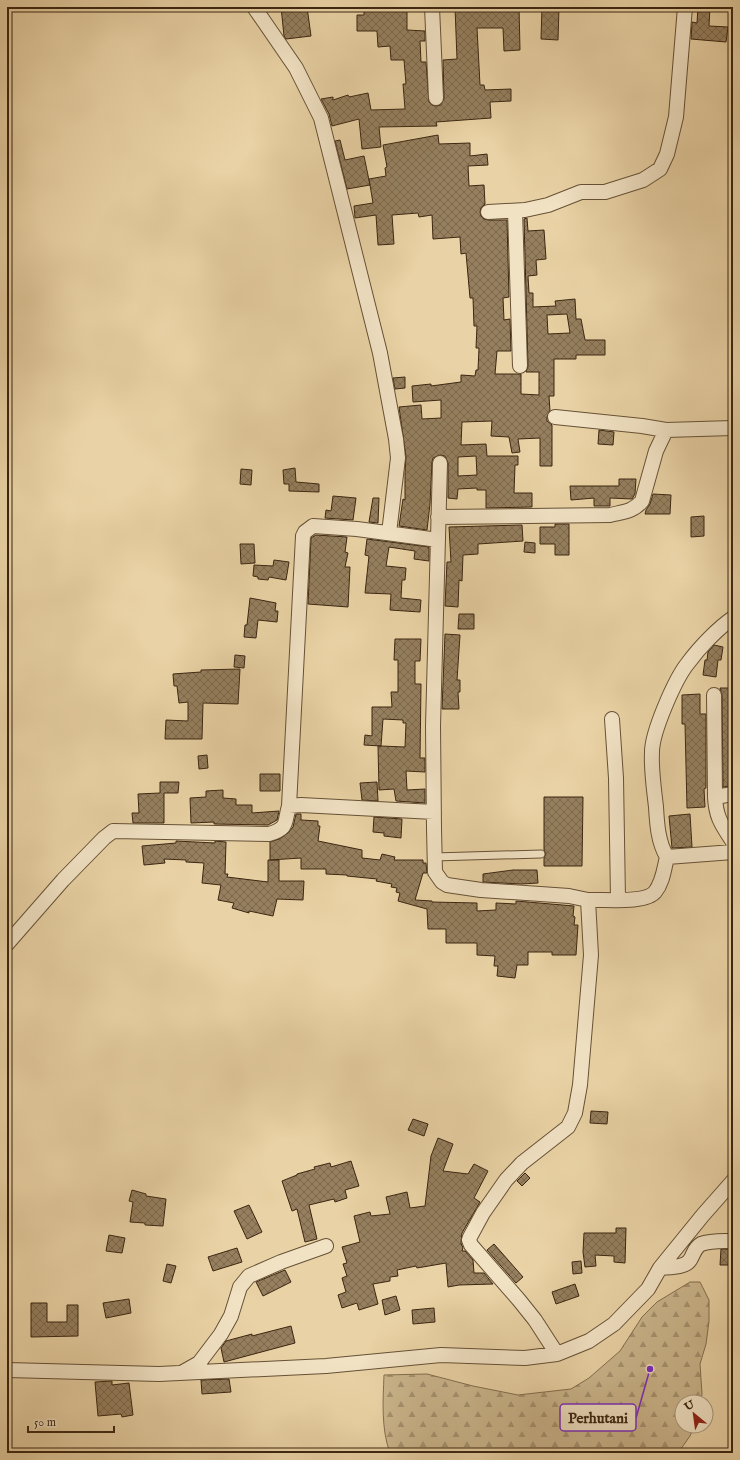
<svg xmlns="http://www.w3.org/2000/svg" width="740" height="1460" font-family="'IM FELL English',serif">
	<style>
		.forest { fill: url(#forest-firs); stroke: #836e4e }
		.building { fill: url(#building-cross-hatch); stroke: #3b2611; fill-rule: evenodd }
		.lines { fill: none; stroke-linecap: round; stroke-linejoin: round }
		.lane-casing { stroke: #665136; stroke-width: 9 }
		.street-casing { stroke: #665136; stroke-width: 16 }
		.lane { stroke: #f1e2c4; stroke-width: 7 }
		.street { stroke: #f1e2c4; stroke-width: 14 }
		.leader { fill: none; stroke: #7b2cbf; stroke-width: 1.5 }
		.callout-dot { fill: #7b2cbf; stroke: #f1e2c4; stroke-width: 1.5 }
		.callout { fill: #f1e2c4; stroke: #7b2cbf; stroke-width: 1.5 }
		.callout-label { font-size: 15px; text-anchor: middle; font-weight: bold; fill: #3b2611 }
	</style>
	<defs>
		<pattern id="forest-firs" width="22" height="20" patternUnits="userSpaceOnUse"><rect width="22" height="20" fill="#cbb58c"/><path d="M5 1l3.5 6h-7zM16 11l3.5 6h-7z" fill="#a69371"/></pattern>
		<pattern id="building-cross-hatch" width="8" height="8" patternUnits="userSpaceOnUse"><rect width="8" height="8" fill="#957f5e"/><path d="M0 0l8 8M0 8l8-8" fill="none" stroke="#7b684c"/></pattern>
	</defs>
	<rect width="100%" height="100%" fill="#e9d2a5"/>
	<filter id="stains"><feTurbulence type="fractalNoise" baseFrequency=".005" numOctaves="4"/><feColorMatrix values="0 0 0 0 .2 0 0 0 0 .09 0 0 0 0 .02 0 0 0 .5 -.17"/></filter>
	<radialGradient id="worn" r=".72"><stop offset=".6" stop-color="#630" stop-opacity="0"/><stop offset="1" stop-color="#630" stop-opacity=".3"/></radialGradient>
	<path class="forest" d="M 690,1282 L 700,1282 L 709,1300 L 709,1321 L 706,1344 L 700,1364 L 702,1394 L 701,1402 L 682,1402 L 682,1426 L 694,1426 L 690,1436 L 678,1453 L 390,1453 C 381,1429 383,1400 384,1375 L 427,1374 L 473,1386 L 518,1395 L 571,1389 L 589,1378 L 620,1351 L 642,1317 L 657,1302 Z"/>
	<path class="building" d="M 281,7 L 307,7 L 311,36 L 286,39 L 284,36 Z
		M 364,7 L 401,7 L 401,10 L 407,10 L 407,30 L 425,31 L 425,41 L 420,41 L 421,62 L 426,62 L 429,102 L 432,105 L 436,106 L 441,105 L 444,98 L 443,60 L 457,59 L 455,7 L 519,7 L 520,50 L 504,51 L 503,28 L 477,28 L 480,85 L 484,85 L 485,90 L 511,89 L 511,101 L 490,102 L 491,118 L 436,122 L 437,126 L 379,127 L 381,147 L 362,149 L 359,119 L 332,126 L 329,114 L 321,99 L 333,97 L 333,100 L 348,95 L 349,97 L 368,93 L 371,110 L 405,109 L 403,84 L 406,84 L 404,60 L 391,60 L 390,46 L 378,47 L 377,31 L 357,31 L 357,15 L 364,15 Z
		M 542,7 L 559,7 L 558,40 L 541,39 Z
		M 698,7 L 710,7 L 709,26 L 728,27 L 726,42 L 691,39 L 692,22 L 697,23 Z
		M 438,135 L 439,144 L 470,143 L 470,156 L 487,154 L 488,165 L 468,166 L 469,186 L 484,185 L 485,204 L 481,208 L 480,212 L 481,216 L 484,219 L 488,220 L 507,220 L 509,297 L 503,298 L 504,320 L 510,319 L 511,351 L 497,351 L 495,374 L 521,374 L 521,394 L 539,395 L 539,372 L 526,372 L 528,366 L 524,219 L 527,218 L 528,231 L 544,230 L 546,259 L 536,260 L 537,275 L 528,276 L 529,293 L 533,293 L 533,307 L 556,306 L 555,301 L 575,299 L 576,319 L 581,319 L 585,340 L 605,340 L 605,355 L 576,355 L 576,359 L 554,359 L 554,396 L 549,396 L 550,411 L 547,417 L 547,421 L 552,425 L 552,466 L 540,466 L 540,438 L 518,439 L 520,452 L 512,453 L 509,437 L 491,436 L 492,421 L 462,422 L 461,445 L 486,444 L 487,456 L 518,456 L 518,465 L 515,465 L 514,493 L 532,493 L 532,507 L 486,508 L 486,490 L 477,490 L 477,488 L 458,489 L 457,499 L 448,498 L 448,463 L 445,456 L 440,455 L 433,458 L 432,462 L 430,504 L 427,530 L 399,526 L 403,499 L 405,500 L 405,472 L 406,457 L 399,407 L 421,405 L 422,419 L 441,418 L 441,400 L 413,402 L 412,386 L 431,384 L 431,386 L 461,382 L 461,375 L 475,376 L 476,370 L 478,370 L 479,348 L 476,348 L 477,326 L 474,326 L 473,298 L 470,298 L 466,253 L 461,254 L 460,237 L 433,239 L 432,215 L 419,217 L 418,213 L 392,215 L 394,244 L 378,245 L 376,215 L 355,218 L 354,206 L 373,203 L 369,179 L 386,176 L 385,168 L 387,167 L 383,145 ZM 567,314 L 570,333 L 548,334 L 547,315 ZM 476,456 L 477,475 L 458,476 L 458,457 Z
		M 340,140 L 345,160 L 364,156 L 370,185 L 347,189 L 335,141 Z
		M 405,377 L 405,388 L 395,389 L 393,378 Z
		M 599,430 L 614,432 L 613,445 L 598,444 Z
		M 295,468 L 296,482 L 319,484 L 319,492 L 289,491 L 289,484 L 284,484 L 283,470 Z
		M 241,469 L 252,470 L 251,485 L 240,484 Z
		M 619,479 L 636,479 L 635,494 L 632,499 L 610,498 L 610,506 L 594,506 L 594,498 L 571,500 L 570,486 L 619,486 Z
		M 653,494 L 671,495 L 670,514 L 645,514 L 646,510 L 650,504 Z
		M 333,496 L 356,498 L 353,520 L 325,518 L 326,510 L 331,511 Z
		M 373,498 L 379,498 L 378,523 L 369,522 Z
		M 704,516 L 704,536 L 691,537 L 691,517 Z
		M 555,524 L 569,524 L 569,555 L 555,555 L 555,544 L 540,544 L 540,527 L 555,527 Z
		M 522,525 L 523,541 L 478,544 L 478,554 L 463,555 L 462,581 L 459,580 L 458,607 L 445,606 L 447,562 L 451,562 L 449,527 Z
		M 316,535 L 347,537 L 345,552 L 348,553 L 345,567 L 350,567 L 348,607 L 308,604 L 311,538 Z
		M 367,539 L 429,547 L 429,561 L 414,559 L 415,551 L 389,547 L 386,566 L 406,568 L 405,580 L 402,580 L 401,598 L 421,600 L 420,612 L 390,610 L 391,594 L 365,593 L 369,556 L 365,555 Z
		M 525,542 L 535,543 L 535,553 L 524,552 Z
		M 240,544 L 254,544 L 255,563 L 241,564 Z
		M 274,560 L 289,562 L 286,580 L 269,577 L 268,580 L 258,579 L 258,577 L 253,576 L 254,565 L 273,566 Z
		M 250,598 L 276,603 L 275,611 L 278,611 L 277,622 L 258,620 L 256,638 L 244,637 L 245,625 L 247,625 Z
		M 459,614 L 474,614 L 474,629 L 458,629 Z
		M 445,634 L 460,635 L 457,680 L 460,680 L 460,692 L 458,692 L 459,709 L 442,709 Z
		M 395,639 L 421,639 L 420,661 L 415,661 L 415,684 L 421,684 L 420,758 L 425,758 L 425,772 L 406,771 L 407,790 L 425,789 L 425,803 L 396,801 L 394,789 L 379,790 L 378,746 L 381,746 L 364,745 L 365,735 L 372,736 L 372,707 L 392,707 L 391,692 L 398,692 L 398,660 L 394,660 ZM 383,719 L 403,720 L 403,723 L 406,723 L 405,747 L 381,746 Z
		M 714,645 L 723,647 L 721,660 L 718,660 L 716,677 L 703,675 L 705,660 L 707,660 L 708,652 Z
		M 235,655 L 245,656 L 244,668 L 234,667 Z
		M 240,669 L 238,704 L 203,703 L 202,739 L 165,739 L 166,720 L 188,721 L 188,702 L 179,703 L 177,686 L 174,686 L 173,674 L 201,672 L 201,670 Z
		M 720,688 L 733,688 L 733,786 L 723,787 L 722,695 Z
		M 700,694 L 700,714 L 706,714 L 706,788 L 704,789 L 705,807 L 687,808 L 685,724 L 682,724 L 682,695 Z
		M 207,755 L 208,768 L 199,769 L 198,756 Z
		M 260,774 L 280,774 L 280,791 L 260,791 Z
		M 160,782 L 179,782 L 178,793 L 164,793 L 164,823 L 133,823 L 132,813 L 139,813 L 138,794 L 160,793 Z
		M 377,782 L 378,801 L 362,800 L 360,783 Z
		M 223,790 L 223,798 L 236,799 L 236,805 L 252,805 L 252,813 L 279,811 L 277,820 L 268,825 L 214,824 L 214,822 L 191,823 L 190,798 L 206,797 L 206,791 Z
		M 544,797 L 583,797 L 582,866 L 544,866 L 544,858 L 546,854 L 544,850 Z
		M 296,814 L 301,814 L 301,820 L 318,821 L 318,826 L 320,826 L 318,841 L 362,850 L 362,858 L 380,860 L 382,854 L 395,857 L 394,860 L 423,860 L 423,863 L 426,863 L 427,873 L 423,873 L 415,900 L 432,901 L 432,902 L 477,903 L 477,911 L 496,910 L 496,903 L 516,904 L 516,901 L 574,906 L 573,916 L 575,917 L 574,925 L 578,925 L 576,955 L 552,955 L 552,952 L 528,952 L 528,965 L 517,965 L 515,978 L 497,976 L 498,966 L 494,966 L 495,956 L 477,955 L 477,943 L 446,943 L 446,929 L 428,929 L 427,909 L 398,901 L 400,893 L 396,892 L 397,888 L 391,887 L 392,884 L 376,881 L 377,879 L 347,876 L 347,875 L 326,874 L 326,869 L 301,869 L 301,858 L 270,860 L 270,842 L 279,839 L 288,833 L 293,827 Z
		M 690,814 L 692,847 L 672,848 L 669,816 Z
		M 374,817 L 402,819 L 401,838 L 384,836 L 384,833 L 373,832 Z
		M 176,841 L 215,843 L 215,841 L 226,842 L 225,874 L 228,874 L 227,877 L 268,882 L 268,860 L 279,860 L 279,881 L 304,881 L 303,900 L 277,899 L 273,916 L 249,911 L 249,913 L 232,908 L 234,903 L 218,900 L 221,885 L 202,883 L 204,863 L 186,862 L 186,860 L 164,859 L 165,863 L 144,865 L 142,846 L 176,843 Z
		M 513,870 L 537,870 L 538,883 L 521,884 L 483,882 L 483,874 Z
		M 591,1111 L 608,1112 L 607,1124 L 590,1123 Z
		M 413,1119 L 428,1124 L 424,1136 L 408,1130 Z
		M 438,1138 L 453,1144 L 443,1171 L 468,1174 L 474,1164 L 488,1171 L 474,1198 L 480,1202 L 462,1233 L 461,1243 L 463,1248 L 462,1251 L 465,1251 L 473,1260 L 474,1273 L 484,1273 L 493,1284 L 459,1285 L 448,1287 L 446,1263 L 417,1268 L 416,1266 L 397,1270 L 398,1276 L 390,1277 L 390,1281 L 373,1284 L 378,1304 L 359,1310 L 357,1303 L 342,1308 L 338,1295 L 346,1292 L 342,1278 L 347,1276 L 343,1264 L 347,1263 L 342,1247 L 360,1242 L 354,1216 L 370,1212 L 371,1216 L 390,1214 L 386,1197 L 407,1192 L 410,1208 L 425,1206 L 431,1156 Z
		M 351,1161 L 359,1186 L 345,1190 L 347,1198 L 335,1202 L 334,1199 L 309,1205 L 317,1239 L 305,1242 L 297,1209 L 292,1211 L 282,1181 L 297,1175 L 297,1174 L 315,1169 L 314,1167 L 330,1163 L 331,1167 Z
		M 525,1173 L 530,1178 L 522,1186 L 517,1181 Z
		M 132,1190 L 146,1194 L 146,1196 L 166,1199 L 163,1226 L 145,1225 L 145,1223 L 130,1222 L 133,1202 L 129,1201 Z
		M 249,1205 L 262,1232 L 247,1239 L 234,1211 Z
		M 616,1228 L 626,1228 L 625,1263 L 614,1262 L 614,1256 L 595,1255 L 596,1266 L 585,1267 L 583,1252 L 584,1233 L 616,1233 Z
		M 109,1235 L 125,1238 L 122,1253 L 106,1251 Z
		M 494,1244 L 523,1277 L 516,1283 L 487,1250 Z
		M 237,1248 L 242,1262 L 213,1271 L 208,1257 Z
		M 721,1249 L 733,1249 L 733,1265 L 720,1265 Z
		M 581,1261 L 582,1273 L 573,1274 L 572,1262 Z
		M 167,1264 L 176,1266 L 171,1283 L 163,1281 Z
		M 285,1270 L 291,1282 L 263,1296 L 256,1282 Z
		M 575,1284 L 579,1296 L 556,1304 L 552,1292 Z
		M 396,1296 L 400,1310 L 385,1315 L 382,1300 Z
		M 129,1299 L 131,1313 L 106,1318 L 103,1303 Z
		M 31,1303 L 47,1303 L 47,1322 L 67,1322 L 67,1305 L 78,1305 L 78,1336 L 31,1337 Z
		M 434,1308 L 435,1322 L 413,1324 L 412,1310 Z
		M 291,1326 L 295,1343 L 224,1362 L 221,1348 L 226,1341 L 252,1334 L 252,1336 Z
		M 229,1379 L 231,1392 L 202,1394 L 201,1380 Z
		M 112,1381 L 112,1385 L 129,1383 L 133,1415 L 122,1417 L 121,1414 L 98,1416 L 95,1382 Z"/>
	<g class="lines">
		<defs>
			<path id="lane" d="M 434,857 L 541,854"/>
			<path id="street" d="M 254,7 L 296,68 L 321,118 L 380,353 L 396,439 L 398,458 L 389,533
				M 432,7 L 436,98
				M 515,211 L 520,366
				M 488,212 L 525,210 L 548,205 L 581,192 L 605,192 L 643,180 L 660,169 L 667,154 L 676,117 L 685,7
				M 555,417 L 642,426 L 666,430
				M 440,463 L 433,726 L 434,828 L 435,872 L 442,882 L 447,885 L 481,890 L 569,896 L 588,900
				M 438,517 L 610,515 C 622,512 633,512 642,501 L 656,451 L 666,430 L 733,428
				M 714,695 L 715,797
				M 612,719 L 616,778 L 618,899
				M 733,794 L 715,797 C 716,818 722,825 733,842
				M 289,806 L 303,536 L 305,532 L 313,526 L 357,529 L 438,540
				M 667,857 C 658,842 657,824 656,807 C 654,789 651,770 652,752 C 652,732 675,679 688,663 C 699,648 718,628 733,618
				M 7,944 L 63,880 L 104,838 L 113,831 L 269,834 C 289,828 284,823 289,806 L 301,805 L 434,812
				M 660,1268 C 670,1267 685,1268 690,1260 C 694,1254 694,1248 701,1244 C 711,1240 723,1241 733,1241
				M 557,1354 L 535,1320 L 519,1300 L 471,1245 L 469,1240 L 470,1237 L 483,1213 L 506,1180 L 522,1163 L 568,1127 L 575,1113 L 580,1085 L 591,955 L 588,900 C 604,899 645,904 655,892 C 663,882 664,869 667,857 L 733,852
				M 7,1370 L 159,1374 L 326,1366 L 441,1355 L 525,1358 L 557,1354 L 589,1341 L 614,1324 L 648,1289 L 660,1268 L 703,1215 L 733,1181
				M 183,1372 L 199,1363 L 221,1334 L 231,1316 L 240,1287 L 249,1276 L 281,1262 L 326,1246"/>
		</defs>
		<use href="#lane" class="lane-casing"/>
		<use href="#street" class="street-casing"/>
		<use href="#lane" class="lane"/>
		<use href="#street" class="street"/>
	</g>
	<path class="leader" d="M650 1369L636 1418"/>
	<circle class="callout-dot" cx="650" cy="1369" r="4"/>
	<rect class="callout" x="560" y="1404" width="76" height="27" rx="4"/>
	<g class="callout-label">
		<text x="598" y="1423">Perhutani</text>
	</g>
	<rect width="740" height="1460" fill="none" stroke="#e9d2a5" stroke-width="24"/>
	<rect x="8" y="8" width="724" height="1444" fill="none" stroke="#3b2611" stroke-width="2"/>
	<rect x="12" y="12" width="716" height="1436" fill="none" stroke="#3b2611"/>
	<g transform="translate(694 1414) rotate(331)"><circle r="19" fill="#f1e2c4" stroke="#a8977c"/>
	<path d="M0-3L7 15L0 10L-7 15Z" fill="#8f2418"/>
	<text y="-6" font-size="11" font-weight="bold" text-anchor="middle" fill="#3b2611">U</text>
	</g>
	<path d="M28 1426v6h86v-6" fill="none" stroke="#3b2611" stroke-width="2"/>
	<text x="34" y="1426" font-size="12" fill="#3b2611" stroke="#f1e2c4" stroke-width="3" paint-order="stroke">50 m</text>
	<rect width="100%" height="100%" filter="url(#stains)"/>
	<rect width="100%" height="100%" fill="url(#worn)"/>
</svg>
